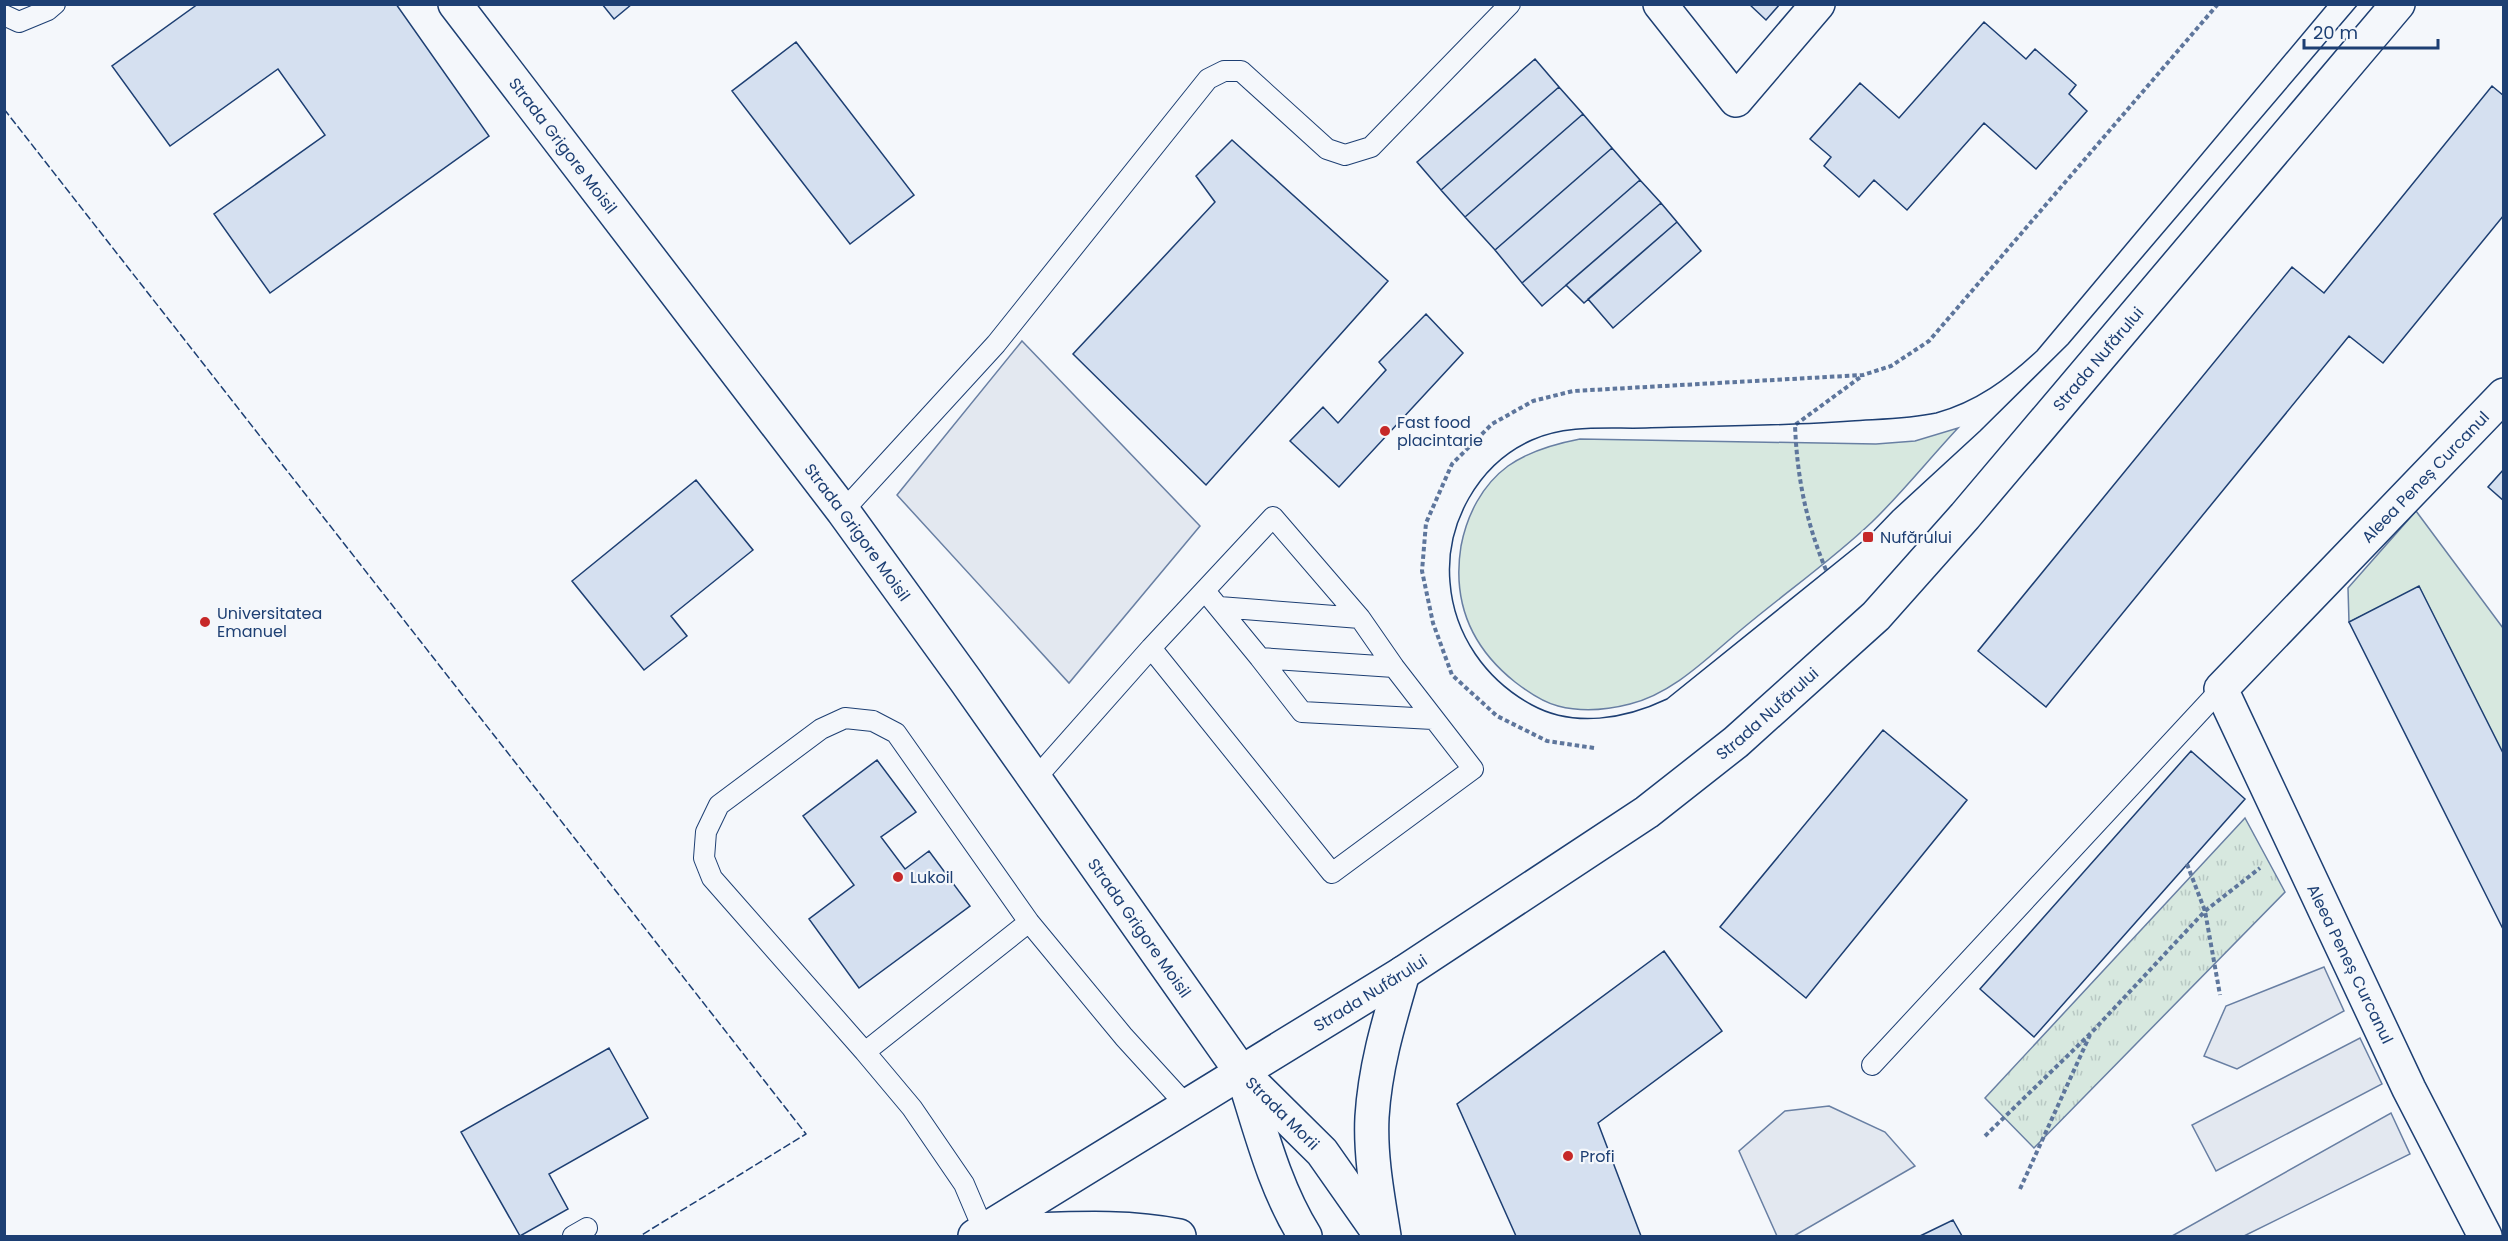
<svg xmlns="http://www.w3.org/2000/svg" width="2508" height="1241" font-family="Poppins,sans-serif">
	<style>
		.grass { fill: #d7e8df; stroke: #687fa3; stroke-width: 1.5 }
		.park { fill: url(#park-tufts); stroke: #687fa3; stroke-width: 1.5 }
		.parking { fill: #e3e8f0; stroke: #687fa3; stroke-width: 1.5 }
		.building { fill: #d5e0f0; stroke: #1d3f73; stroke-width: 1.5 }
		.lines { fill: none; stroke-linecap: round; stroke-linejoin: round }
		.lane-casing { stroke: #1d3f73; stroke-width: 22 }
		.street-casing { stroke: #1d3f73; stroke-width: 36 }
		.secondary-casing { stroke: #1d3f73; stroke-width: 36 }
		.primary-casing { stroke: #1d3f73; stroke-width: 36 }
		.path { stroke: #5e769c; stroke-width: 4; stroke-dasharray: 4.5 3; stroke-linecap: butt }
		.lane { stroke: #f4f7fb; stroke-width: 20 }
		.street { stroke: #f4f7fb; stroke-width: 33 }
		.secondary { stroke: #f4f7fb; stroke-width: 33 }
		.primary { stroke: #f4f7fb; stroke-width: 33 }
		.tram { stroke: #1d3f73; stroke-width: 1.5 }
		.fence { stroke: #1d3f73; stroke-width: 1.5; stroke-dasharray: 8 3; stroke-linecap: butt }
		.poi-dot { fill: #c62828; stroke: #f4f7fb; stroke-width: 2 }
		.labels { text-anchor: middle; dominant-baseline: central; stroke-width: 4.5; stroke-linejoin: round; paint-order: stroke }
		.street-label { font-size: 16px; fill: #1d3f73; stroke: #f4f7fb }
		.poi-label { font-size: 16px; fill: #1d3f73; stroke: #f4f7fb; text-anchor: start }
	</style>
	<defs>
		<pattern id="park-tufts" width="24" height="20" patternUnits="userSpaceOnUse" patternTransform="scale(1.5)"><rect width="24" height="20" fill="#d7e8df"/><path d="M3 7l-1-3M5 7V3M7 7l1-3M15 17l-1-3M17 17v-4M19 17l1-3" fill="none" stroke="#b8c8c3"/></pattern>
	</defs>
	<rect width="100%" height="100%" fill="#f4f7fb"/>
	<path class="grass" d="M 1958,428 C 1929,459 1902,493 1872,522 C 1832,560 1785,593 1742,629 C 1708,657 1674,693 1630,704 C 1607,710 1581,712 1558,706 C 1542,702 1528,692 1515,682 C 1471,647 1452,602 1461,546 C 1467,515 1482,485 1508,466 C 1529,451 1554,444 1580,439 L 1876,444 L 1915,441 Z
		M 2416,511 L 2503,628 L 2503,755 L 2419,587 L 2349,622 L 2348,588 Z"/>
	<path class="park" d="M 2245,818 L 2285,892 L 2034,1148 L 1985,1098 Z"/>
	<path class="parking" d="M 1022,341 L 1200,526 L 1069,683 L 897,495 Z
		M 2324,967 L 2344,1011 L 2237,1069 L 2204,1056 L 2226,1006 Z
		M 2360,1038 L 2382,1084 L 2216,1171 L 2192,1125 Z
		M 1829,1106 L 1885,1132 L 1915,1166 L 1794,1236 L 1777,1236 L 1739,1151 L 1785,1111 Z
		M 2391,1113 L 2410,1154 L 2244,1236 L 2172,1236 Z"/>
	<path class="building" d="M 198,4 L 396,4 L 489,136 L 270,293 L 214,214 L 325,135 L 278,69 L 170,146 L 112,66 Z
		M 602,4 L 632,4 L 614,19 Z
		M 1749,4 L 1780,4 L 1766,20 Z
		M 1984,22 L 2026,59 L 2035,49 L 2076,85 L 2069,94 L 2087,111 L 2036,169 L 1984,123 L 1907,210 L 1874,180 L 1859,197 L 1824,166 L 1831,157 L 1810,139 L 1860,83 L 1899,118 Z
		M 796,42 L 914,195 L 850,244 L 732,91 Z
		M 1535,59 L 1559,87 L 1441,190 L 1417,162 Z
		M 2492,86 L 2504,96 L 2504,215 L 2383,363 L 2349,336 L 2046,707 L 1978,651 L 2292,267 L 2324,293 Z
		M 1559,87 L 1583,114 L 1465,217 L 1441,190 Z
		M 1583,114 L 1612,148 L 1495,250 L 1465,217 Z
		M 1232,140 L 1388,281 L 1206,485 L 1073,354 L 1215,202 L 1196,176 Z
		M 1612,148 L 1640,180 L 1522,283 L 1495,250 Z
		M 1640,180 L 1661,203 L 1542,306 L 1522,283 Z
		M 1661,203 L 1677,222 L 1584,303 L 1566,285 Z
		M 1677,222 L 1701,251 L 1613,328 L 1588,299 Z
		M 1426,314 L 1463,353 L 1339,487 L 1290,441 L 1323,407 L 1338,423 L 1386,370 L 1379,362 Z
		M 2504,469 L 2504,501 L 2488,487 Z
		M 696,480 L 753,550 L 671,616 L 687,636 L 644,670 L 572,581 Z
		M 2419,586 L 2504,755 L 2504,931 L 2349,622 Z
		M 1883,730 L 1967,800 L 1806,998 L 1720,927 Z
		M 2191,751 L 2245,799 L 2034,1037 L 1980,989 Z
		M 877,760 L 916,812 L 881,837 L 905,869 L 929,851 L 970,906 L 859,988 L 809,919 L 854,885 L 803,816 Z
		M 1664,951 L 1722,1031 L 1598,1123 L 1641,1236 L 1516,1236 L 1457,1104 Z
		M 609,1048 L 648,1118 L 549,1174 L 568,1209 L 520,1236 L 461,1132 Z
		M 1953,1220 L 1962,1236 L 1920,1236 Z"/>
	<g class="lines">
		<defs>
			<path id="lane" d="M 4,15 L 19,22 L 48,10 L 55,4
				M 843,511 L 996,344 L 1208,79 L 1224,71 L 1241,71 L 1327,149 L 1345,155 L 1371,147 L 1510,4
				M 1205,591 L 1260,658 L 1394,667
				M 1219,607 L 1360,618
				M 1260,658 L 1302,712 L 1433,719
				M 1035,779 L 1151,648 L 1273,517 L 1360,618 L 1394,667 L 1473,769 L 1332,873 L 1151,648
				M 865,1052 L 1029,922
				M 1872,1065 L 2221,689
				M 984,1231 L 964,1184 L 912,1108 L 865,1052 L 712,878 L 704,858 L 706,832 L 719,805 L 821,729 L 845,718 L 873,721 L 896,733 L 1029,922 L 1124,1037 L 1187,1106
				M 573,1236 L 587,1228"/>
			<g id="street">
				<path id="s1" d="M 455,4 L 843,511 L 966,681 L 1242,1073"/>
				<path d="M 1660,4 L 1736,100 L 1818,4"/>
				<path id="s2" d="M 2485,1236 L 2409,1089 L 2221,689 L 2504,395"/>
			</g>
			<g id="secondary">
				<path id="s3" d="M 1242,1073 L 1322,1152 L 1381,1236"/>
				<path d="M 1244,1078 C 1261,1132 1275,1188 1305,1236"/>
			</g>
			<g id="primary">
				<path d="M 984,1231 C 1048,1231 1116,1223 1179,1236"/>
				<path id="s4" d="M 975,1236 L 1403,973 L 1647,812 L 1736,742 L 1876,616 L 1965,516 L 2398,4"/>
				<path d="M 1384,1236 C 1378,1198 1370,1157 1372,1117 C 1375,1067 1389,1021 1403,973"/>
			</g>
		</defs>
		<use href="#lane" class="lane-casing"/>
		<use href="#street" class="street-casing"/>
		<use href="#secondary" class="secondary-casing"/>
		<use href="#primary" class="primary-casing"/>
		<path class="path" d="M 1826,570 C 1806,522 1797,477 1795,425 L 1862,376
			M 1594,748 L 1547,741 L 1497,716 L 1452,675 L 1433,623 L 1422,571 L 1426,523 L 1452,464 L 1492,424 L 1533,401 L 1573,391 L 1863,375 L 1891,366 L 1929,341 L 2218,4
			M 2187,864 L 2205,911 L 2220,995
			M 1985,1136 L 2092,1032 L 2205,911 L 2260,868
			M 2020,1189 L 2090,1035"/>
		<use href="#lane" class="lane"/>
		<use href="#street" class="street"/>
		<use href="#secondary" class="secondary"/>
		<use href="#primary" class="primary"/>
		<path class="tram" d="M 2328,4 L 2037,351 C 2007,379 1976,402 1936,413 C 1908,419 1879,419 1851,421 C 1783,426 1714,426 1646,428 C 1609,429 1567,424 1532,440 C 1478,464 1445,524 1450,582 C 1454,635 1486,680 1532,705 C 1574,728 1625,719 1667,699 L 1868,537 L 1893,511 L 1980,431 L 2068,344 L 2358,4"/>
		<path class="fence" d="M 4,109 L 806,1134 L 640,1236"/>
	</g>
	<g class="poi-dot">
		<circle cx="1385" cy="431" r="6"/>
		<rect x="1862" y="531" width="12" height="12" rx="3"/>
		<circle cx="205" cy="622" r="6"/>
		<circle cx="898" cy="877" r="6"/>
		<circle cx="1568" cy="1156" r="6"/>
	</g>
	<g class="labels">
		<g class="street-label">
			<text stroke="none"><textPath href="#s1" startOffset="178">Strada Grigore Moisil</textPath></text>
			<text stroke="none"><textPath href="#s4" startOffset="1436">Strada Nufărului</textPath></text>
			<text stroke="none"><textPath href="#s2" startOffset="902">Aleea Peneș Curcanul</textPath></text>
			<text stroke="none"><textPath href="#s1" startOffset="664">Strada Grigore Moisil</textPath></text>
			<text stroke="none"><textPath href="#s4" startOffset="950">Strada Nufărului</textPath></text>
			<text stroke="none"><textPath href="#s1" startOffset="1150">Strada Grigore Moisil</textPath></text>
			<text transform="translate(2350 964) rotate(64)">Aleea Peneș Curcanul</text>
			<text stroke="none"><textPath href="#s4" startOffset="464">Strada Nufărului</textPath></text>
			<text stroke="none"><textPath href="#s3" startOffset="57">Strada Morii</textPath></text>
		</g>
		<g class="poi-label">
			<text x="1397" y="422">Fast food<tspan x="1397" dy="18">placintarie</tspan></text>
			<text x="1880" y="537">Nufărului</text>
			<text x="217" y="613">Universitatea<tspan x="217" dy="18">Emanuel</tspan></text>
			<text x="910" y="877">Lukoil</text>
			<text x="1580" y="1156">Profi</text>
		</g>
	</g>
	<rect width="2508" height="1241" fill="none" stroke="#1d3f73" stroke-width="12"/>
	<path d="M2304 39v9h134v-9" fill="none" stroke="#1d3f73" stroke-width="3"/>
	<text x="2313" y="39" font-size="18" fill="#1d3f73" stroke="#f4f7fb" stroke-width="4.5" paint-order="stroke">20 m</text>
</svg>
